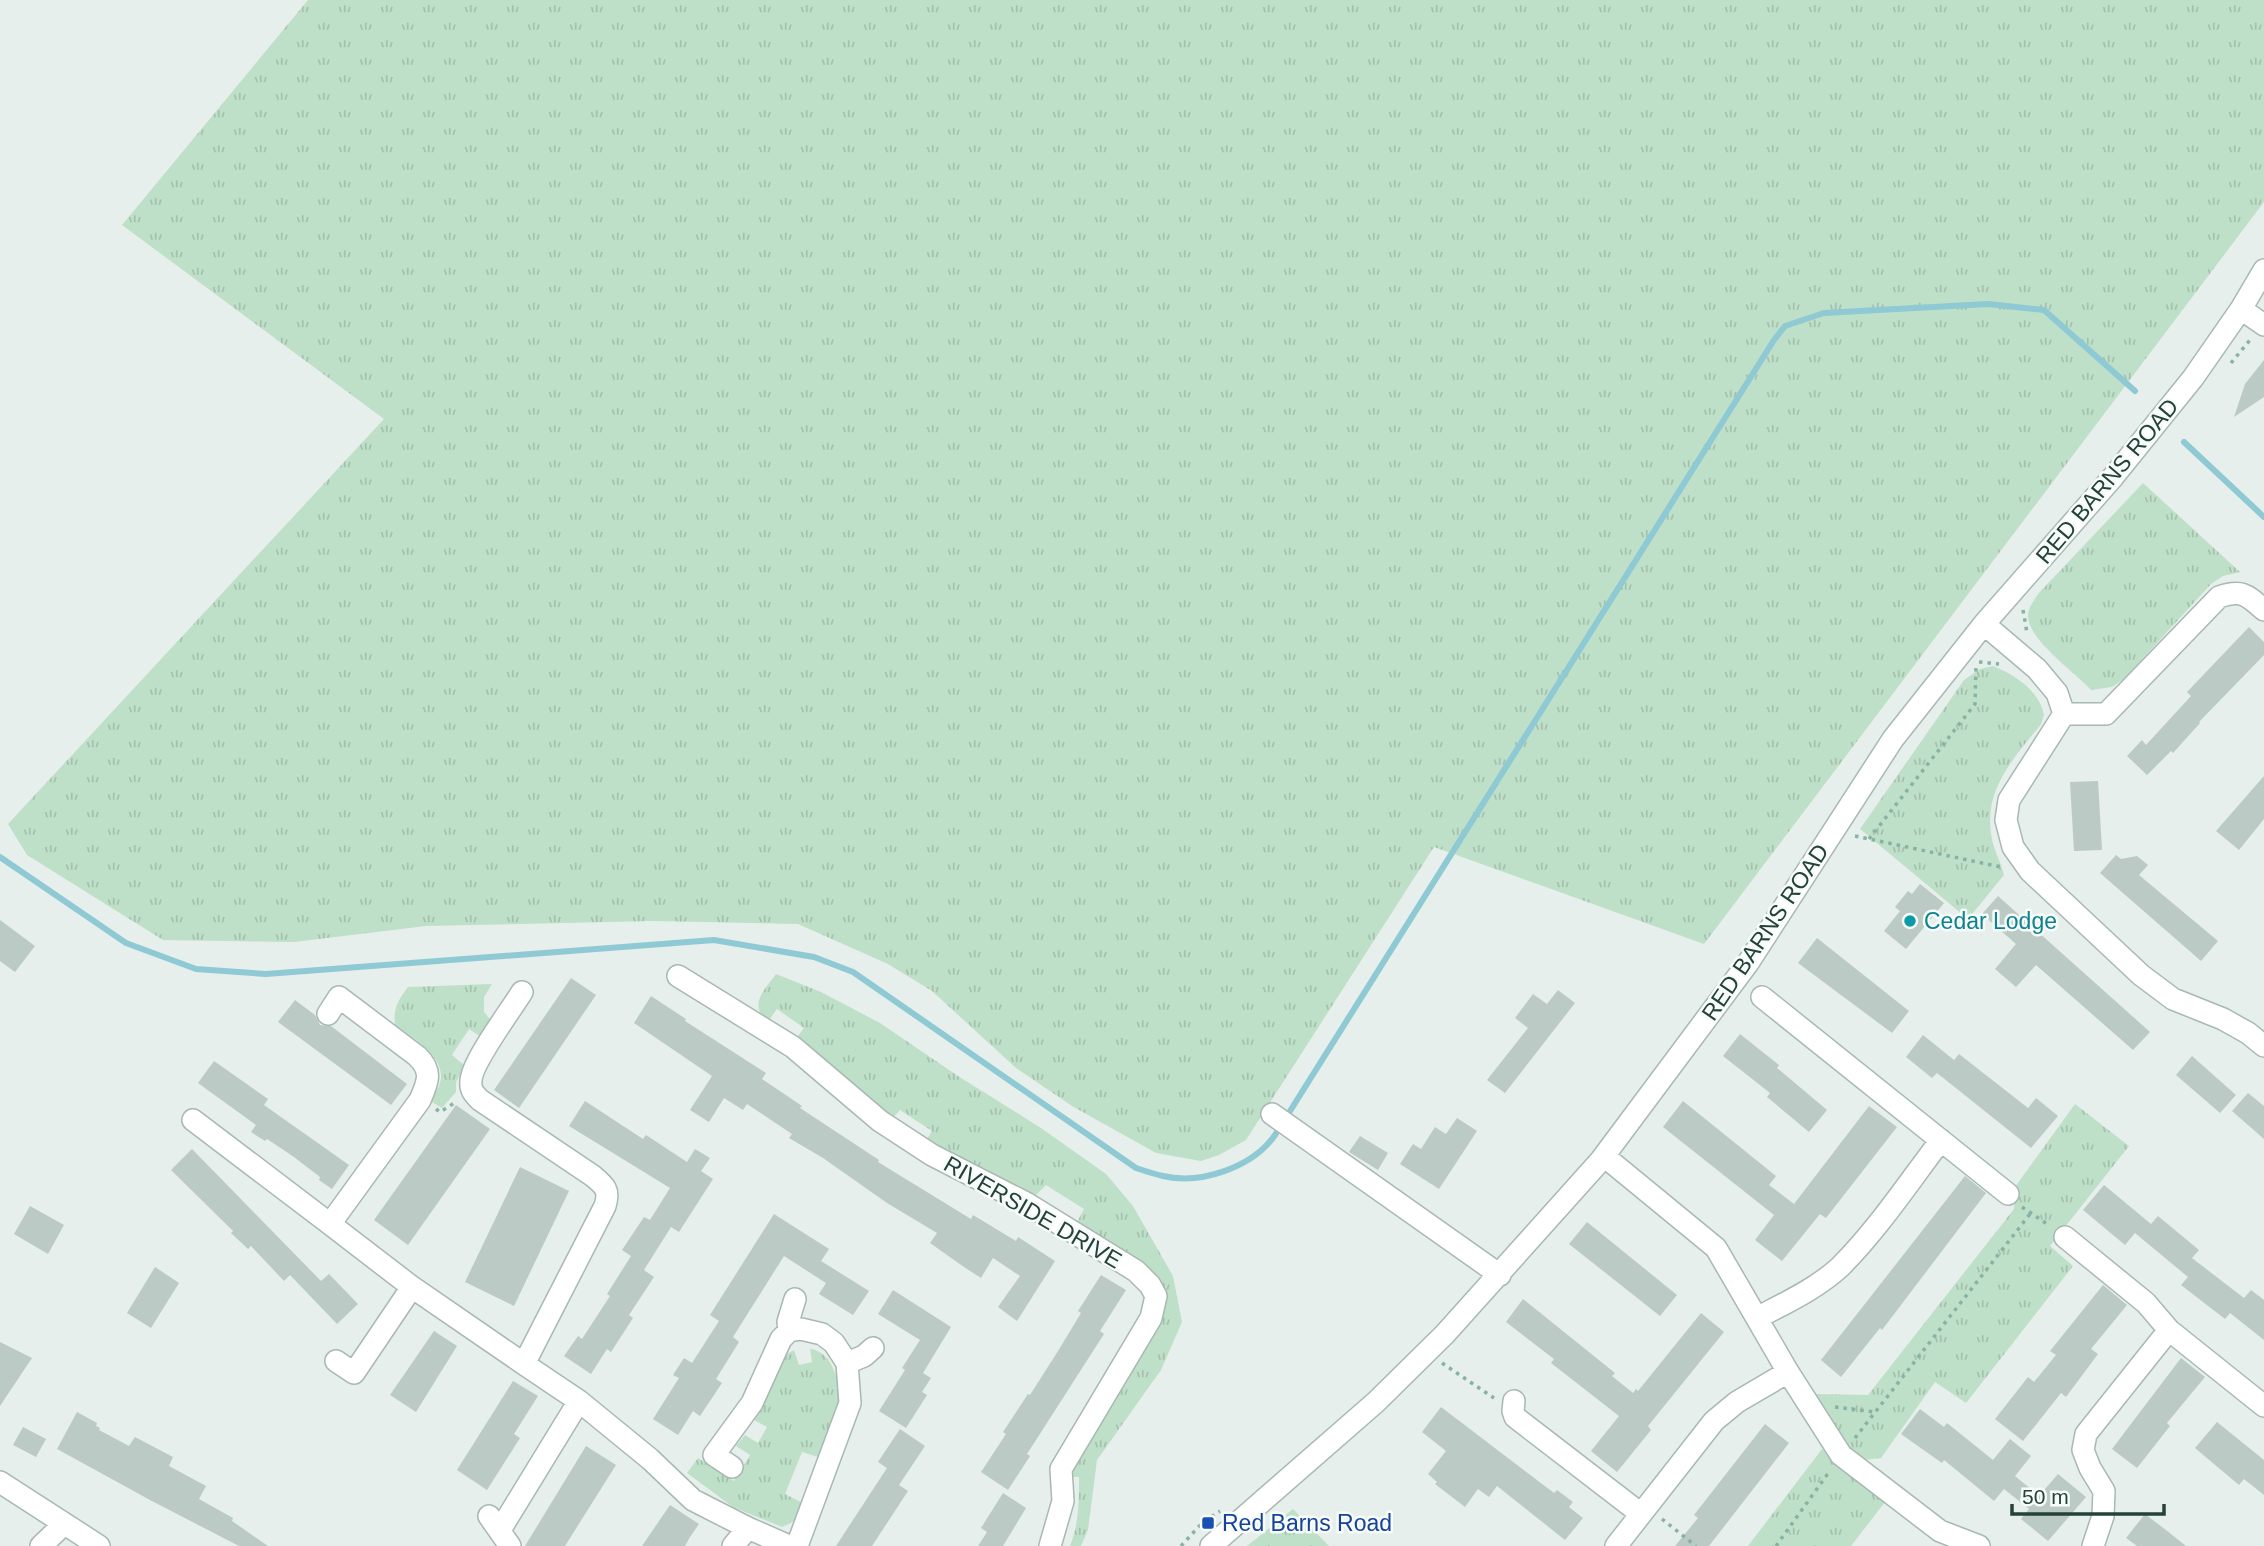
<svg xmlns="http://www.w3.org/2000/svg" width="2264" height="1546" font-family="Helvetica,sans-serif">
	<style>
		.grass { fill: url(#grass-tufts) }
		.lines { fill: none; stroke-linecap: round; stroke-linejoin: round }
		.stream { stroke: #8ec9d4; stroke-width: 6 }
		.building { fill: #bbcac4 }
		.minor-casing { stroke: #a8b8b2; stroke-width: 24 }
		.path { stroke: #86b3a5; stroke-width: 3.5; stroke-dasharray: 3.5 5; stroke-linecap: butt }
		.minor { stroke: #fff; stroke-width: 21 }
		.culture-dot { fill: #0f9aa8; stroke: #f7fbf9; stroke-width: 2.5 }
		.transit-dot { fill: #1a4fb4; stroke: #f7fbf9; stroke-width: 2.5 }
		.labels { text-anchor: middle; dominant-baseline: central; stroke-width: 5; stroke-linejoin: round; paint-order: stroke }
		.street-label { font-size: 23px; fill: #24423a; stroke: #f7fbf9 }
		.culture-label { font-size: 23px; fill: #0d838f; stroke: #f7fbf9; text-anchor: start }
		.transit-label { font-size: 23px; fill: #164399; stroke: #f7fbf9; text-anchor: start }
	</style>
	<defs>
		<pattern id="grass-tufts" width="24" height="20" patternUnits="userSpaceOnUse" patternTransform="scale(1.75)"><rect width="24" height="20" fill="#bfe0c8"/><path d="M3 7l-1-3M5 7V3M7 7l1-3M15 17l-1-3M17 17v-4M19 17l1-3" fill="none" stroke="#a4c1ad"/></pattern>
	</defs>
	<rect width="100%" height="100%" fill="#e6efeb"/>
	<path class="grass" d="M 308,0 L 2264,0 L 2264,202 L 1704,944 L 1434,847 L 1246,1140 L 1219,1155 L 1201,1161 L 1156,1153 L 1072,1106 L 1016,1068 L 932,991 L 888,964 L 798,924 L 653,921 L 426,926 L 294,942 L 163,940 L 27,855 L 8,824 L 384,419 L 122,225 Z
		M 2143,483 L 2240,572 L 2223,576 L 2211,584 L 2124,679 L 2112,687 L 2091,690 C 2075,672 2026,639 2028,614 C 2029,607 2034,600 2038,594 Z
		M 1993,666 C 2015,675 2039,690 2044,715 L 2041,724 C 2013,760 1982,790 1992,839 C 1994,851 2001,862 2004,875 L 1968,919 L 1860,829 L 1964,680 L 1980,669 Z
		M 776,974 L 821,992 L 880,1023 L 958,1076 L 1041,1128 L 1106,1174 L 1133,1206 L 1173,1276 L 1182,1322 L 1161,1370 L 1097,1460 L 1088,1530 L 1081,1546 L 1070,1546 C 1079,1524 1079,1501 1079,1477 L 1070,1477 L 1072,1467 L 1128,1380 L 1155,1330 L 1165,1297 L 1077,1222 L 1084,1209 L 1046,1185 L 1036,1195 L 1031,1196 L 923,1145 L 932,1131 L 900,1110 L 890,1121 L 795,1040 L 804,1028 L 777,1009 L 767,1023 C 749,1003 763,992 776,974 Z
		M 492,984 L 484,997 L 484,1012 L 490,1019 L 489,1030 L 484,1039 L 469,1029 L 452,1055 L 465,1066 L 456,1082 L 456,1092 L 442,1108 L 430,1101 C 433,1096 437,1091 439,1086 C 450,1059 413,1038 395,1025 C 393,1009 398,1000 408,987 Z
		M 2075,1104 L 2129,1146 L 2050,1246 L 2073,1266 L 1966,1403 L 1935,1382 L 1881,1458 L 1864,1460 L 1843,1442 L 1815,1394 L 1868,1395 L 2014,1209 L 2015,1187 Z
		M 810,1349 C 833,1351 843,1387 838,1406 C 834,1424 825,1441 818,1457 L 802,1452 L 785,1494 L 803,1503 L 793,1522 L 782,1527 L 733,1507 L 687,1473 L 698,1458 L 734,1481 L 750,1455 L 736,1446 L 745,1435 L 758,1443 L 767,1427 L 754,1420 L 787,1354 L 794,1350 L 799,1365 L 812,1362 Z
		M 1822,1449 L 1885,1502 L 1851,1546 L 1748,1546 Z
		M 1293,1509 L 1329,1546 L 1247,1546 Z"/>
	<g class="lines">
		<path class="stream" d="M 2184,442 L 2264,517
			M 0,857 L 126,943 L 196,969 L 266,974 L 714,940 L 814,957 L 853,972 L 1136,1168 C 1145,1171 1154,1174 1163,1176 C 1201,1185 1253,1167 1275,1135 L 1774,340 L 1785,326 L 1824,313 L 1988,304 L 2044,310 L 2135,391"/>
	</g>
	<path class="building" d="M 2264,360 L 2264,397 L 2234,417 L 2245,384 Z
		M 2249,627 L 2264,642 L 2264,655 L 2199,722 L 2200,723 L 2173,753 L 2171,751 L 2147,775 L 2127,756 L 2142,740 L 2146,745 L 2191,696 L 2187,692 Z
		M 2264,776 L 2264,819 L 2239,850 L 2216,831 Z
		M 2098,781 L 2102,850 L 2074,851 L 2070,782 Z
		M 2116,855 L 2121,859 L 2137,856 L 2148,865 L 2139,875 L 2218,941 L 2201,961 L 2100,873 Z
		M 1920,884 L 1944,903 L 1906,949 L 1884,931 L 1900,911 L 1895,907 L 1908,891 L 1912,894 Z
		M 1998,896 L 2150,1032 L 2133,1050 L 2036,965 L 2016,987 L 1995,969 L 2016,944 L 1982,914 Z
		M 0,920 L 35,946 L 15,972 L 0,961 Z
		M 1817,938 L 1909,1011 L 1892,1033 L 1798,963 Z
		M 571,978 L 596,995 L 519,1108 L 494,1090 Z
		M 1558,990 L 1575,1003 L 1505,1093 L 1487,1080 L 1528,1028 L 1515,1018 L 1533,994 L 1547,1004 Z
		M 651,996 L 686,1019 L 685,1021 L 766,1073 L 762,1079 L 802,1106 L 800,1108 L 879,1160 L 878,1162 L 971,1219 L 973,1215 L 1016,1241 L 1018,1237 L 1055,1261 L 1017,1321 L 998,1307 L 1020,1276 L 993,1258 L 981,1278 L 964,1267 L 930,1243 L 937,1233 L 887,1203 L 823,1158 L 789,1138 L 792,1134 L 747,1104 L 743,1110 L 724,1098 L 709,1122 L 690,1110 L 712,1076 L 634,1023 Z
		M 295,1000 L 315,1015 L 320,1025 L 331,1026 L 407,1084 L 391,1105 L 278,1022 Z
		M 1740,1034 L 1779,1065 L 1777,1068 L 1827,1110 L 1809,1132 L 1767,1097 L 1770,1093 L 1723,1056 Z
		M 1923,1035 L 1954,1060 L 1959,1054 L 2028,1108 L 2036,1098 L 2058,1116 L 2031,1148 L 1937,1073 L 1932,1078 L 1906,1057 Z
		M 2192,1056 L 2236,1095 L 2220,1113 L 2176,1075 Z
		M 214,1061 L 268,1099 L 264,1105 L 349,1165 L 332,1189 L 319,1180 L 320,1177 L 294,1157 L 267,1139 L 265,1141 L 251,1132 L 256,1125 L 198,1083 Z
		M 2248,1093 L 2264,1106 L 2264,1139 L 2232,1111 Z
		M 585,1101 L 643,1139 L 646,1135 L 687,1162 L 695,1149 L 710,1158 L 701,1171 L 713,1179 L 679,1232 L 671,1227 L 644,1270 L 654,1277 L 629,1315 L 633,1318 L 611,1352 L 607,1349 L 591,1374 L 564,1356 L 578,1336 L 582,1339 L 610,1296 L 607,1294 L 631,1256 L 622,1250 L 644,1217 L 650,1220 L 670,1188 L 569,1126 Z
		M 1683,1101 L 1776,1176 L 1769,1185 L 1794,1204 L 1869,1106 L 1897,1127 L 1826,1218 L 1820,1214 L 1782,1261 L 1755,1240 L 1774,1215 L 1663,1127 Z
		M 456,1105 L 490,1129 L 408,1245 L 374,1220 Z
		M 1457,1118 L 1477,1131 L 1439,1189 L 1400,1164 L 1413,1144 L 1421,1149 L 1435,1127 L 1446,1134 Z
		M 1360,1136 L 1388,1153 L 1378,1170 L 1349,1152 Z
		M 192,1149 L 321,1281 L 329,1274 L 358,1304 L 337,1324 L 290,1275 L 284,1281 L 251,1246 L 248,1249 L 231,1233 L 233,1231 L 171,1170 Z
		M 520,1167 L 569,1191 L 514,1306 L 465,1282 Z
		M 1965,1176 L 1986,1193 L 1882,1330 L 1880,1328 L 1841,1377 L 1821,1360 Z
		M 2104,1185 L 2151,1224 L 2158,1216 L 2199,1250 L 2192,1258 L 2244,1298 L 2251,1290 L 2264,1300 L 2264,1340 L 2230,1313 L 2225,1319 L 2181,1285 L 2188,1277 L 2135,1233 L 2125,1245 L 2083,1210 Z
		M 30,1206 L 64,1225 L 48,1254 L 14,1234 Z
		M 774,1214 L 829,1249 L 821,1261 L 869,1291 L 853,1315 L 819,1294 L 826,1283 L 784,1256 L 733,1337 L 739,1342 L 716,1379 L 722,1383 L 700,1416 L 693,1411 L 678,1435 L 653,1419 L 679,1378 L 673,1375 L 684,1358 L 692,1363 L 719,1321 L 710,1315 Z
		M 1587,1222 L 1677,1295 L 1660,1316 L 1569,1244 Z
		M 155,1267 L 179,1283 L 151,1328 L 127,1313 Z
		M 1101,1275 L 1126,1290 L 1100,1331 L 1104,1334 L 1027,1454 L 1030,1456 L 1008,1490 L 981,1472 L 1006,1434 L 1003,1432 L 1028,1394 L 1030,1395 L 1058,1351 L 1081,1313 L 1078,1311 Z
		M 2103,1285 L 2127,1305 L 2091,1349 L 2098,1354 L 2066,1397 L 2061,1393 L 2023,1441 L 1995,1419 L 2028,1377 L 2034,1382 L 2056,1355 L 2050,1351 Z
		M 893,1290 L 951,1327 L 923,1373 L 931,1378 L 922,1392 L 927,1395 L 906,1428 L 879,1411 L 905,1370 L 902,1368 L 920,1340 L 878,1314 Z
		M 1523,1299 L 1615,1373 L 1612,1376 L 1633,1393 L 1636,1389 L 1638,1391 L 1701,1313 L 1724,1332 L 1648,1426 L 1651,1430 L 1617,1472 L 1591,1451 L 1619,1416 L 1551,1363 L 1554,1359 L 1506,1322 Z
		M 434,1331 L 457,1346 L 416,1412 L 390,1395 Z
		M 0,1342 L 32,1358 L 0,1406 Z
		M 2181,1358 L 2205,1377 L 2167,1423 L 2170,1426 L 2137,1468 L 2112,1449 Z
		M 513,1381 L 538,1396 L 514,1434 L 520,1438 L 487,1490 L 457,1470 Z
		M 1441,1407 L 1554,1493 L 1557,1490 L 1573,1502 L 1569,1507 L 1583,1518 L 1565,1540 L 1497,1486 L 1489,1497 L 1478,1489 L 1465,1507 L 1435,1484 L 1437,1482 L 1428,1474 L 1446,1451 L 1422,1432 Z
		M 1920,1409 L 1944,1427 L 1947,1423 L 1993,1460 L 2010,1439 L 2031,1456 L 2015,1476 L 2039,1496 L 2058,1474 L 2086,1497 L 2048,1541 L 2021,1519 L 2029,1509 L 2004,1489 L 1994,1501 L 1944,1460 L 1942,1463 L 1901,1434 Z
		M 77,1412 L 97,1423 L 96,1426 L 100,1428 L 99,1430 L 129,1446 L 135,1437 L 173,1457 L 169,1466 L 206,1486 L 199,1499 L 233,1518 L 232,1521 L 268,1546 L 239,1546 L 150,1500 L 57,1449 Z
		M 2217,1422 L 2264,1460 L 2264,1495 L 2244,1479 L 2239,1485 L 2195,1448 Z
		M 1765,1424 L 1789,1443 L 1709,1546 L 1675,1546 L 1698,1518 L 1694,1515 Z
		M 23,1427 L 46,1439 L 36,1457 L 13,1445 Z
		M 900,1429 L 925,1446 L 899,1485 L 908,1491 L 872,1546 L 836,1546 L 887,1468 L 878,1462 Z
		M 586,1446 L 616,1465 L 565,1546 L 525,1546 Z
		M 1003,1493 L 1026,1508 L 1003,1546 L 978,1546 L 987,1532 L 981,1528 Z
		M 670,1505 L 699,1524 L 690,1537 L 685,1546 L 642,1546 Z
		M 2145,1514 L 2166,1530 L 2186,1546 L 2137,1546 L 2126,1538 Z"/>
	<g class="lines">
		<defs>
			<path id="minor" d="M 2241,309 L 2264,325
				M 1984,624 L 2037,669 L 2057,693 L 2064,714 L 2009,800 L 2006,820 L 2013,847 L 2030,871 L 2141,975 L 2173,999 L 2223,1019 L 2248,1033 L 2264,1046
				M 2064,714 L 2106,714 L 2219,597 C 2242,589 2247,595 2264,610
				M 678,976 L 793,1047 L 880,1121 L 932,1155 L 1026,1203 L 1136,1271 L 1150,1285 L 1156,1296 L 1151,1318 L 1061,1469 L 1063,1501 L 1050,1546
				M 522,992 C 511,1010 471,1063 471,1081 C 470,1090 474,1094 480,1100 L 593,1176 C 605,1186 610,1190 605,1206 L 524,1364 L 579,1401
				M 1762,997 L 2008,1194
				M 328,1014 L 339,997 L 417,1056 C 433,1071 428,1082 420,1100 L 330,1224 L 412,1287
				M 1272,1114 L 1500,1275
				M 193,1120 L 330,1224
				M 1604,1156 L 1716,1248 L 1788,1372 L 1841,1455 L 1940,1531 L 1979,1546
				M 2065,1237 L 2146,1303 L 2169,1330 L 2264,1406
				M 1757,1318 C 1785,1303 1816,1289 1840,1267 C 1878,1229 1909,1182 1941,1140
				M 789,1331 L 788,1322 L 795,1299
				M 336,1361 L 354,1373 L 412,1287 L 524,1364
				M 847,1363 L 864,1356 L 873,1348
				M 1514,1401 L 1513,1411 L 1515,1417 L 1641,1514
				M 732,1467 L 714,1455 L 752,1403 L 781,1339 L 789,1331 L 801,1329 L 822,1334 L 834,1343 L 847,1363 L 850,1403 L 797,1546
				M 0,1482 L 99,1546
				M 489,1516 L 510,1546
				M 500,1530 L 579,1401 L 650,1459 L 693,1500 L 748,1528
				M 41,1546 L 64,1524
				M 733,1546 L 748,1528 L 789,1546
				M 1211,1546 L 1376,1402 L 1445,1334 L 1601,1160 L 1748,963 L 1893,739 L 1984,624 L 2113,477 L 2193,378 L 2241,309 L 2264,270
				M 1616,1546 L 1714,1421 L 1737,1402 L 1788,1372
				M 2093,1546 L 2103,1516 L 2104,1491 L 2090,1468 L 2083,1450 L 2086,1434 L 2169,1330"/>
		</defs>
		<use href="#minor" class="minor-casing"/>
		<path class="path" d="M 2231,363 L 2250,340
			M 2023,610 L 2027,633
			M 1979,662 L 1999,664
			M 1855,836 L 2001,867
			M 1869,839 L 1975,704 L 1976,667
			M 436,1109 L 440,1112 L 456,1102
			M 2022,1207 L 2050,1226
			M 1442,1363 L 1494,1398
			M 1835,1407 L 1875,1412
			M 1855,1438 L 2030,1214
			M 1662,1519 L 1696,1546
			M 1181,1546 L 1202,1523 L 1220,1511
			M 1776,1546 L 1829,1472"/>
		<use href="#minor" class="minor"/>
	</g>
	<circle class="culture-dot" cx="1910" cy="921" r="7"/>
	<rect class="transit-dot" x="1201" y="1516" width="14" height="14" rx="3.5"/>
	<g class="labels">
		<g class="street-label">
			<text transform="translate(2107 481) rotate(-50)">RED BARNS ROAD</text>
			<text transform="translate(1765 932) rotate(-56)">RED BARNS ROAD</text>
			<text transform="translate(1033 1212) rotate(30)">RIVERSIDE DRIVE</text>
		</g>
		<g class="culture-label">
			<text x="1924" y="921">Cedar Lodge</text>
		</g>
		<g class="transit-label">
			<text x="1222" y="1523">Red Barns Road</text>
		</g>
	</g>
	<path d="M2012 1504v10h152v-10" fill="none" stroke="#24423a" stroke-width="3.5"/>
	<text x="2022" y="1504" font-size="21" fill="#24423a" stroke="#f7fbf9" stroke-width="5" paint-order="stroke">50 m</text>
</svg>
